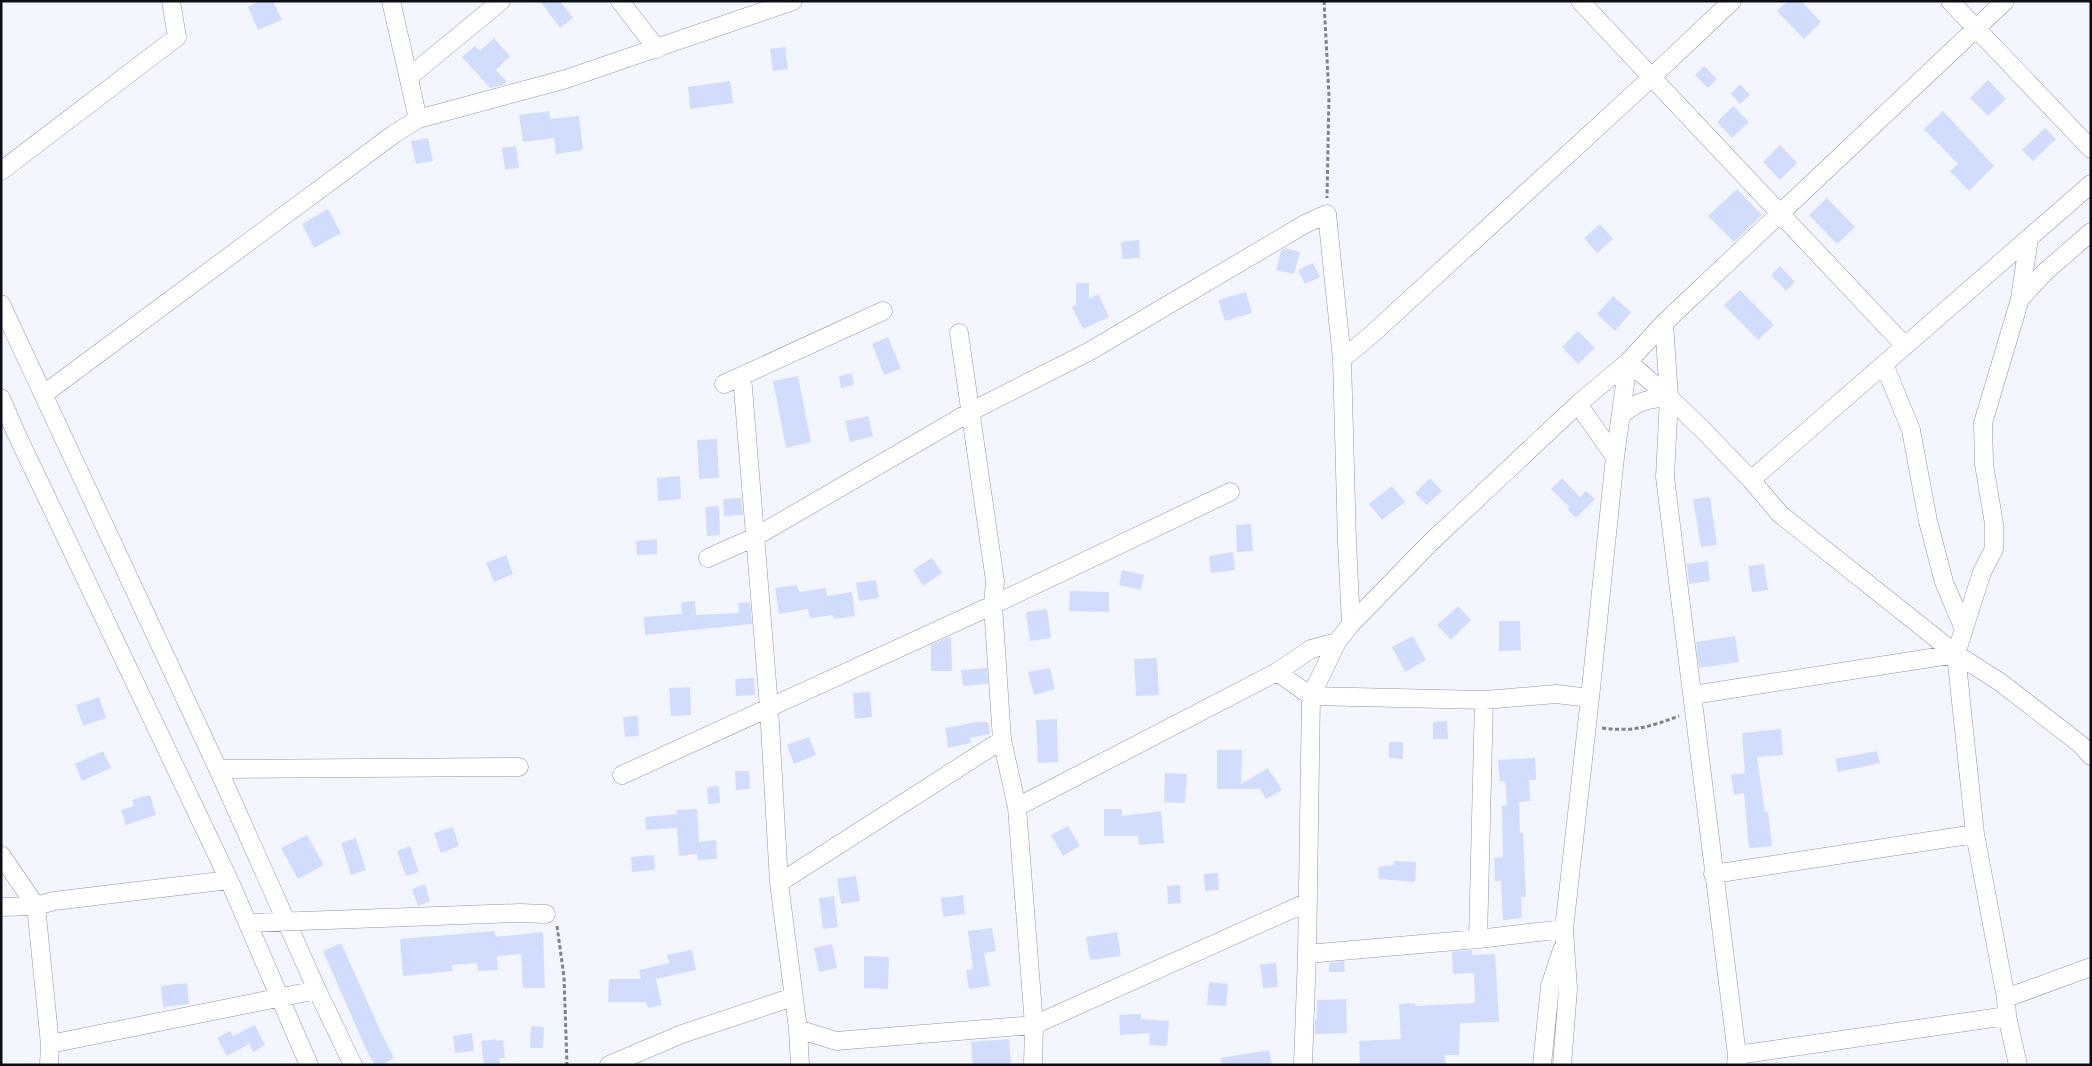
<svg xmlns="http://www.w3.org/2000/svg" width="2092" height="1066" font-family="Rubik,sans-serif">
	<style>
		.building { fill: #d2ddfd }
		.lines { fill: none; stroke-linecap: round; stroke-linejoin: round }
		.minor-casing { stroke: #8f96a9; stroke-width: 19 }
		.path { stroke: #7f828a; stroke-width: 3; stroke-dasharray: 4 2.5; stroke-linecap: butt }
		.minor { stroke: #fff; stroke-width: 18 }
	</style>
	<rect width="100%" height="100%" fill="#f3f6ff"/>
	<path class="building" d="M 260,1 L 273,1 L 282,20 L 258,30 L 248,7 Z
		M 540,1 L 560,1 L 573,18 L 560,28 Z
		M 1787,1 L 1801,1 L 1821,22 L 1804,39 L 1777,11 Z
		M 494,38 L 510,56 L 496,70 L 507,82 L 503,85 L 490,88 L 462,57 L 475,46 L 480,51 Z
		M 785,47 L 788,69 L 773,71 L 770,49 Z
		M 1704,66 L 1717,79 L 1708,88 L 1695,75 Z
		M 1988,80 L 2006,99 L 1988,116 L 1970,98 Z
		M 730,81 L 733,103 L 690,109 L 688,87 Z
		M 1740,84 L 1750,95 L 1740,104 L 1731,94 Z
		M 1733,106 L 1749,122 L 1732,138 L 1717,122 Z
		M 549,111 L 550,119 L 579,116 L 583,150 L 556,154 L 554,138 L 523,142 L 519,115 Z
		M 1943,111 L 1994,166 L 1969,191 L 1950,171 L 1958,164 L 1924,129 Z
		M 2045,128 L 2056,139 L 2033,161 L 2022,150 Z
		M 428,138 L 433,161 L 416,164 L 411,141 Z
		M 1780,145 L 1797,163 L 1780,180 L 1763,162 Z
		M 516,146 L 519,168 L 505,170 L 502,148 Z
		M 1737,189 L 1762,215 L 1734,242 L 1708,216 Z
		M 1827,198 L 1855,227 L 1837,244 L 1809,215 Z
		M 328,209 L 341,233 L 314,248 L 302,224 Z
		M 1600,224 L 1613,239 L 1597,253 L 1584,238 Z
		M 1139,240 L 1140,258 L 1122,259 L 1121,242 Z
		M 1285,248 L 1300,252 L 1294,274 L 1276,270 L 1281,251 Z
		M 1313,263 L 1320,277 L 1305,284 L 1298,270 Z
		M 1780,266 L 1795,282 L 1786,291 L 1771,275 Z
		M 1076,283 L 1089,283 L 1089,299 L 1098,294 L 1109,317 L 1083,329 L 1072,307 L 1076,305 Z
		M 1740,290 L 1774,325 L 1758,340 L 1724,305 Z
		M 1246,292 L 1252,313 L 1225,321 L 1218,300 Z
		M 1613,296 L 1631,312 L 1615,331 L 1597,314 Z
		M 1578,331 L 1595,348 L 1578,364 L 1562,347 Z
		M 888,337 L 901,369 L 884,375 L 872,344 Z
		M 852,373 L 854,385 L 841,388 L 839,376 Z
		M 798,376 L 811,442 L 786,448 L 773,381 Z
		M 868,416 L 873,436 L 850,442 L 845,421 Z
		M 717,439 L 719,478 L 699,479 L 697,440 Z
		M 680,476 L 681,499 L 658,501 L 657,478 Z
		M 1430,478 L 1442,491 L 1427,505 L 1415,493 Z
		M 1562,478 L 1580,497 L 1586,491 L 1595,499 L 1576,518 L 1568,510 L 1570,508 L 1551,489 Z
		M 1392,486 L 1405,502 L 1382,520 L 1369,504 Z
		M 1710,497 L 1717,545 L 1701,547 L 1693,499 Z
		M 741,498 L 743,515 L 724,516 L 723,499 Z
		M 719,506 L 720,535 L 707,536 L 705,507 Z
		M 1251,524 L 1253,551 L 1237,552 L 1236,525 Z
		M 657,539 L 657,554 L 637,555 L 636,541 Z
		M 1233,552 L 1235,570 L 1211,573 L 1209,556 Z
		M 506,555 L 513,574 L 494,582 L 486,563 Z
		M 932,558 L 942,573 L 923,586 L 913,570 Z
		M 1708,561 L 1710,581 L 1689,584 L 1687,564 Z
		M 1764,564 L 1768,590 L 1752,592 L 1748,566 Z
		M 1122,570 L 1144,575 L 1141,590 L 1119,585 Z
		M 876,580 L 879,598 L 859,601 L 856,583 Z
		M 797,585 L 799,592 L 826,588 L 827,596 L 852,592 L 855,616 L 834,619 L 833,615 L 810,618 L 808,609 L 779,614 L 775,588 Z
		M 1070,591 L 1109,592 L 1109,612 L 1069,611 Z
		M 695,601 L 696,615 L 739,613 L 738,603 L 750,602 L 752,624 L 645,635 L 644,617 L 682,614 L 681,602 Z
		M 1458,606 L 1471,620 L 1451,640 L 1437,625 Z
		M 1047,609 L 1051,638 L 1030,641 L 1026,612 Z
		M 1499,621 L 1520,621 L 1521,650 L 1499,651 Z
		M 1413,636 L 1426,660 L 1405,672 L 1392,647 Z
		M 1735,636 L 1739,662 L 1699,668 L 1696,642 Z
		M 948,637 L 951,637 L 952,671 L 931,671 L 931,645 Z
		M 1157,658 L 1159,695 L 1136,696 L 1134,659 Z
		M 987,668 L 988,684 L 963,686 L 961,670 Z
		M 1050,668 L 1055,689 L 1034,695 L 1028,672 Z
		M 754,678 L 755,695 L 736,696 L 735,679 Z
		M 690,687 L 691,715 L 671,716 L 669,688 Z
		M 870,692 L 872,717 L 855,719 L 853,693 Z
		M 99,697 L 106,718 L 83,726 L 76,705 Z
		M 638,716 L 639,736 L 625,737 L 623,717 Z
		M 1057,719 L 1058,762 L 1038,763 L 1036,720 Z
		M 1447,721 L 1448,739 L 1433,739 L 1433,722 Z
		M 977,722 L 988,722 L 990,734 L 970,738 L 971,743 L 948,748 L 945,728 Z
		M 1781,729 L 1783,755 L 1757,757 L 1765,812 L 1768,812 L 1772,846 L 1749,848 L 1744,793 L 1734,795 L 1731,775 L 1745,773 L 1742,733 Z
		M 809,737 L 816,755 L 794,764 L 787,745 Z
		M 1389,742 L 1403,742 L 1403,759 L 1389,758 Z
		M 1217,750 L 1242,750 L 1241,784 L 1268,768 L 1282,790 L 1266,799 L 1260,789 L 1217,789 Z
		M 103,751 L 111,768 L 82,781 L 75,764 Z
		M 1877,751 L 1880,763 L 1838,772 L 1835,759 Z
		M 1535,758 L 1536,780 L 1529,780 L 1530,801 L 1519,802 L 1520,833 L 1523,833 L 1526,897 L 1521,897 L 1522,918 L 1503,920 L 1501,881 L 1495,881 L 1494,858 L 1503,857 L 1502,806 L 1507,805 L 1505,781 L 1500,782 L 1498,760 Z
		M 735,771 L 749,771 L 750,789 L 736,790 Z
		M 1165,773 L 1187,774 L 1185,803 L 1164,802 Z
		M 719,786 L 720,803 L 708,804 L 707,787 Z
		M 150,795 L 156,815 L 126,825 L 121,810 L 134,806 L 132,800 Z
		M 697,809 L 699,842 L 716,840 L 717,859 L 698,860 L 697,854 L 679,856 L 677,828 L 646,830 L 645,817 L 677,814 L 676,810 Z
		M 1104,809 L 1122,809 L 1122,816 L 1161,811 L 1164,843 L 1139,845 L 1138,836 L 1104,836 Z
		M 1068,826 L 1080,846 L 1063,856 L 1051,835 Z
		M 453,827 L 459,846 L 441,853 L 434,833 Z
		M 307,835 L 324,865 L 298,879 L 281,848 Z
		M 356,838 L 366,870 L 351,875 L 341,843 Z
		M 410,846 L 419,872 L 406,876 L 397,851 Z
		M 654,855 L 655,870 L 632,872 L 631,857 Z
		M 1394,861 L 1416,862 L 1415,882 L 1379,879 L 1378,867 L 1394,865 Z
		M 1218,873 L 1219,890 L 1205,891 L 1204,874 Z
		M 856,876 L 860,901 L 841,904 L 837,879 Z
		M 425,884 L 430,901 L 418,906 L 412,889 Z
		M 1180,885 L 1181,903 L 1168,904 L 1167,886 Z
		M 963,895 L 965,914 L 943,917 L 941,898 Z
		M 834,896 L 838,927 L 823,929 L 819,898 Z
		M 992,928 L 996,951 L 984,953 L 990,986 L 969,989 L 966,970 L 973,969 L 968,931 Z
		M 495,931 L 495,937 L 543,932 L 545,988 L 523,988 L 521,954 L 497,956 L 498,970 L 478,971 L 477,963 L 452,965 L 453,971 L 403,976 L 400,939 Z
		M 1117,932 L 1121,956 L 1090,960 L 1086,937 Z
		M 341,943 L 381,1032 L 394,1058 L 382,1065 L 375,1065 L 366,1049 L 323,951 Z
		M 832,944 L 837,968 L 819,972 L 814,948 Z
		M 692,950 L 696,970 L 656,979 L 662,1005 L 648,1008 L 646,1002 L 608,1002 L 609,979 L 641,979 L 639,970 L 669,963 L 667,955 Z
		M 1472,950 L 1472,955 L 1495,954 L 1499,1022 L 1460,1023 L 1459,1055 L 1445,1055 L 1446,1065 L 1360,1065 L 1359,1041 L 1401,1039 L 1399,1004 L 1415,1003 L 1416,1006 L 1475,1003 L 1474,973 L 1453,974 L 1452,952 Z
		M 864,956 L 889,957 L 888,989 L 864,988 Z
		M 1344,961 L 1345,972 L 1329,972 L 1329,963 Z
		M 1276,963 L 1278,987 L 1263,988 L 1260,964 Z
		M 1209,982 L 1228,984 L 1226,1006 L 1207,1005 Z
		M 187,983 L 189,1004 L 163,1007 L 161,986 Z
		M 1346,999 L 1347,1033 L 1315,1034 L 1315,1019 L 1317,1019 L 1317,1000 Z
		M 1141,1014 L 1141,1019 L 1169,1021 L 1167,1046 L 1149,1045 L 1150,1033 L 1120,1035 L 1119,1015 Z
		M 255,1025 L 265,1045 L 253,1052 L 249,1044 L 227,1056 L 217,1038 L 230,1031 L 233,1036 Z
		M 531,1026 L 544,1027 L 543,1048 L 530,1048 Z
		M 472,1033 L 474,1051 L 455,1053 L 453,1036 Z
		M 496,1039 L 497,1041 L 503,1040 L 505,1058 L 499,1058 L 500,1065 L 484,1065 L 481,1041 Z
		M 1009,1039 L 1011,1065 L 973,1065 L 971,1042 Z
		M 1269,1050 L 1272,1065 L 1221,1065 L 1221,1058 Z"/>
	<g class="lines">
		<defs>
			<path id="minor" d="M 391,1 L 418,119
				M 620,1 L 657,49
				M 1580,1 L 1905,346
				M 1950,1 L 2091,149
				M 409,77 L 501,1
				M 1,171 L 177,37 L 171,1
				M 2020,299 L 2046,271 L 2091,232
				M 1,304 L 218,769 L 317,990 L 353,1065
				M 1664,323 L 1669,397 L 1665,477 L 1737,1055 L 1736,1065
				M 959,333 L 995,581 L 993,605 L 1002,740 L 1017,807 L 1034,1025 L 1033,1065
				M 1342,359 L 1370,336 L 1639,89 L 1732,1
				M 1628,362 L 1669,397 L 1707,434 L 1751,480 L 1780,514 L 1956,654 L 2000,682 L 2080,744 L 2091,756
				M 1884,364 L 1911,430 L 1928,521 L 1944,582 L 1964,629
				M 742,376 L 769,707 L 779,883 L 798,1029 L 800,1065
				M 724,384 L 883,311
				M 44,394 L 394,134 L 418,119 L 566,79 L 793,1
				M 1,398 L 16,433 L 229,880 L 309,1065
				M 1578,404 L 1615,457
				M 1621,415 C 1638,401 1647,399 1669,397
				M 1751,480 L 2091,184
				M 708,558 L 755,537 L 970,412 L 1090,351 L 1305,224 L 1327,214 L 1342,359 L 1347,542 L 1351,624 L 1337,642 L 1311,696 L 1307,954 L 1303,1065
				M 1351,624 L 1431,542 L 1578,404 L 1628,362 L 1664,323 L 2005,1
				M 1277,672 L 1311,696 L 1484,700 L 1556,694 L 1590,698 L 1564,929 L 1568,989 L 1562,1065
				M 1693,695 L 1956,654
				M 1590,698 L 1615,457 L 1628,362
				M 218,769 L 519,767
				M 622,775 L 993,605 L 1230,492
				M 1017,807 L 1277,672 L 1311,649 L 1337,642
				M 1,855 L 36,906 L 50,1044 L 49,1065
				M 1713,874 L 1975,834
				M 779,883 L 1002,740
				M 1,907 L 36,906 L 54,901 L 229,880
				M 248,923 L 520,913 L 546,914
				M 1478,939 L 1484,700
				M 1307,954 L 1478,939 L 1564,929
				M 2006,998 L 2091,967
				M 798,1029 L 836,1041 L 1034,1025 L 1308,902
				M 50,1044 L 317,990
				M 1737,1055 L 2007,1016
				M 609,1065 L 682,1034 L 793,997
				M 1542,1065 L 1550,986 L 1562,950
				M 2018,1065 L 2007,1016 L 2006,998 L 1975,834 L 1956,654 L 1982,572 L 1994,549 L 1994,524 L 1984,464 L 1983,423 L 2020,299 L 2029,238"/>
		</defs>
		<use href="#minor" class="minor-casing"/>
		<path class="path" d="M 1324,1 L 1329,96 L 1327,198
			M 1602,728 C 1634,732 1649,727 1679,716
			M 557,926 L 564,977 L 567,1065"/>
		<use href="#minor" class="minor"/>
	</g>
	<rect width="2092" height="1066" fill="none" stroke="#0c0e15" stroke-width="5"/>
</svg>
